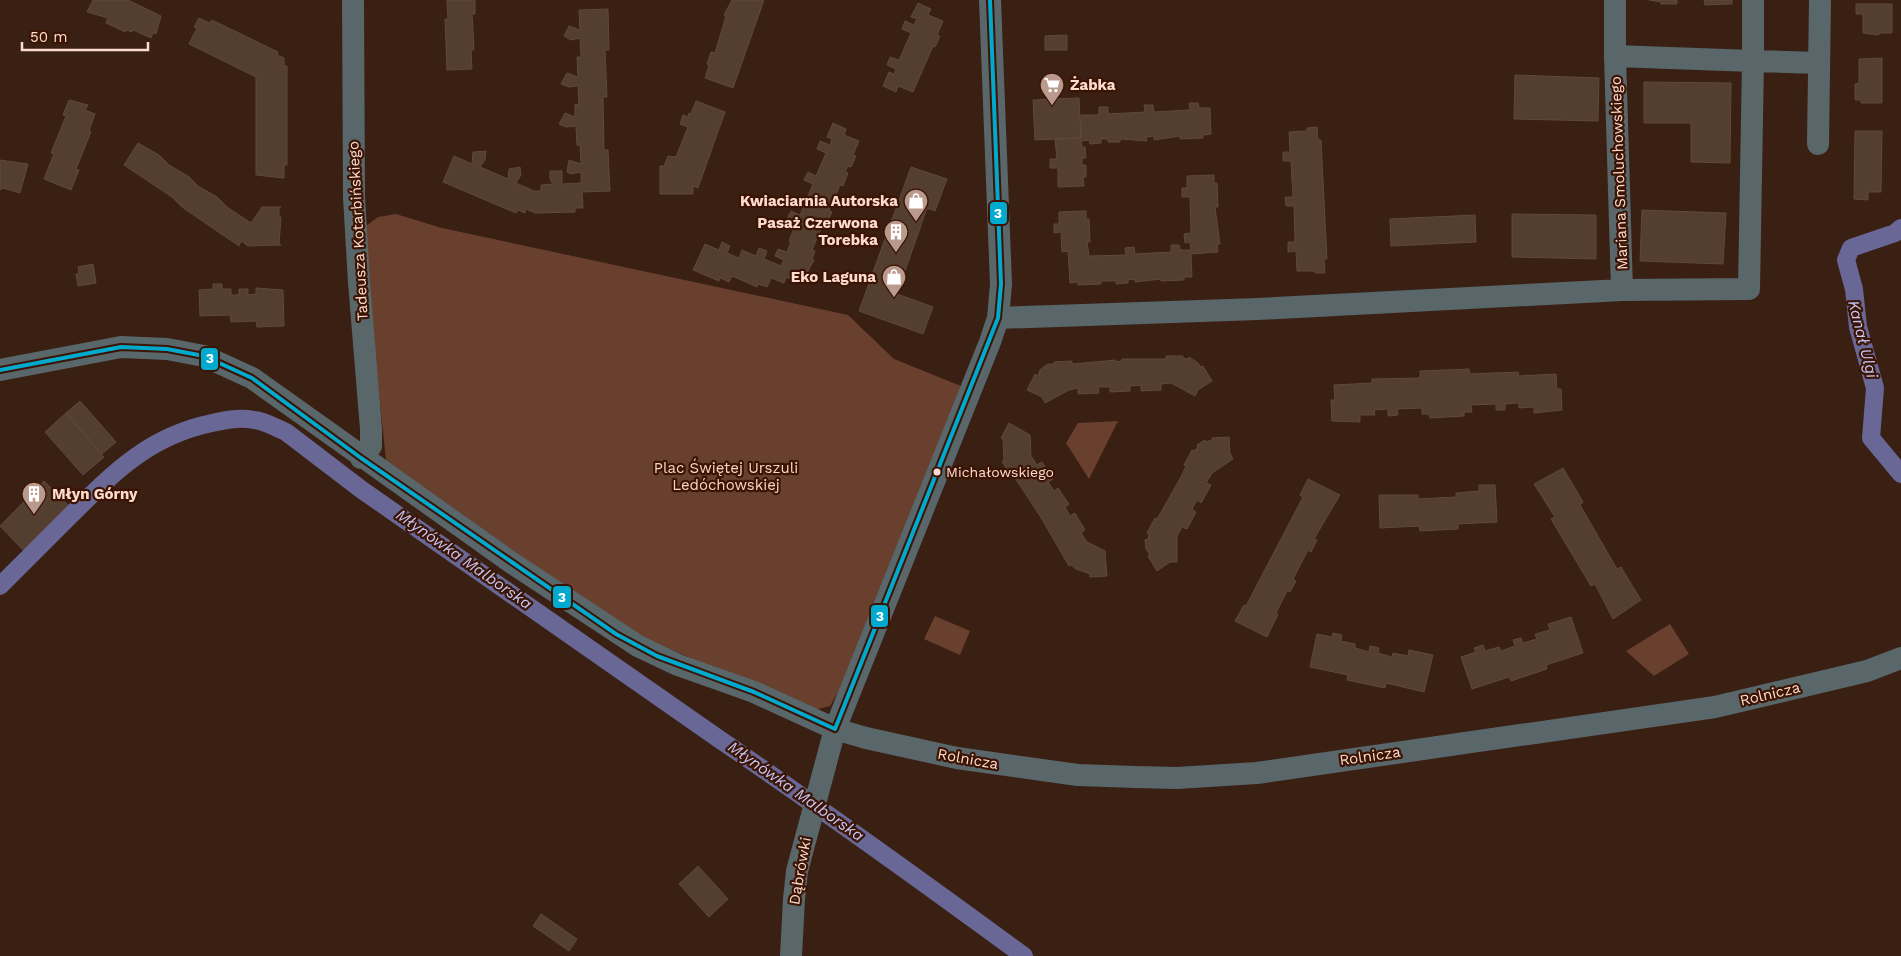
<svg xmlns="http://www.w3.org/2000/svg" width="1901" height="956" font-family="'Work Sans',sans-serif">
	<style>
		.green { fill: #693f2e }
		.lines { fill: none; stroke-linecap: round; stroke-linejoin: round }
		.canal { stroke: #686796; stroke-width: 18 }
		.building { fill: #543e30; stroke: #5e493b }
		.minor { stroke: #59666a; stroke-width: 22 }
		.bus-1-casing { stroke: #3b1404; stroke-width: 8 }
		.bus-1 { stroke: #00a9ce; stroke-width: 4 }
		.bus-dot { fill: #fddccf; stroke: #3b1404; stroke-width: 2 }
		.labels { text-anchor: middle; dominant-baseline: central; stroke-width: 4.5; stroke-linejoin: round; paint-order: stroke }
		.bus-label { font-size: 14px; fill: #fddccf; stroke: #3b1404; text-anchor: start }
		.poi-label { font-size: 15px; font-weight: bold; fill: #fddccf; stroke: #3b1404; text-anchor: end }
		.street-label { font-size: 15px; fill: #fddccf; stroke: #3b1404 }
		.park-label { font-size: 15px; fill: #f8d4c6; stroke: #3b1404 }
		.water-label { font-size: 16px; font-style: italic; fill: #c5c8f8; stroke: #3b1404 }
		.line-badge { stroke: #3b1404; stroke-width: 2 }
		.badge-label { font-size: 14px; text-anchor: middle; font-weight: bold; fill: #fff }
	</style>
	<rect width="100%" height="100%" fill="#3a1f13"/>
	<path class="green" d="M 396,214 L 442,228 L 848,315 L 894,359 L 961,386 L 840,689 L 830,706 L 814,710 L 800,706 L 622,628 L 386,460 L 368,290 L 366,226 L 378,217 Z
		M 1118,421 L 1089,479 L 1066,443 L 1078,423 Z
		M 935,616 L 970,631 L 960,655 L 924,639 Z
		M 1670,624 L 1689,654 L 1654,676 L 1626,651 Z"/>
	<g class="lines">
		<path class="canal" d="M 1901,228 L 1895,233 L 1851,248 L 1846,260 L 1854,289 L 1858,327 L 1875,388 L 1871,438 L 1901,474
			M 0,586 C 23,563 47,539 70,516 C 114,472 149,436 212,423 C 226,420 240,417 254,420 C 265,421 276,428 286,432 L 362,490 L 719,739 C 822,809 923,882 1024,956"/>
	</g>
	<path class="building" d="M 93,0 L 128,0 L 161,16 L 156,34 L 153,33 L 151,38 L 133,30 L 132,32 L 126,30 L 125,32 L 106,23 L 108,18 L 87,12 Z
		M 447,0 L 475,0 L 475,14 L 472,14 L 474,50 L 471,50 L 472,69 L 447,70 L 445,19 L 448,19 Z
		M 732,0 L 764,0 L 733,88 L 705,78 L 709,65 L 707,64 L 711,52 L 715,53 L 726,16 L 724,15 Z
		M 1649,0 L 1677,0 L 1677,4 L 1661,4 L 1661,2 Z
		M 1704,0 L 1732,0 L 1732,4 L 1705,5 Z
		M 918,3 L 931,9 L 928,15 L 943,21 L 937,35 L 940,36 L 935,47 L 933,46 L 913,92 L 898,86 L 896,92 L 883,86 L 889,72 L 894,74 L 896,69 L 887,65 L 890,57 L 899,60 L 911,33 L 902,29 L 905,21 L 914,25 L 917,19 L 911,17 Z
		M 1856,4 L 1892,4 L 1892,33 L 1880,33 L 1878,35 L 1863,33 L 1863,14 L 1856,14 Z
		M 608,9 L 609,50 L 605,50 L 607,97 L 603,97 L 604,150 L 608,150 L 610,191 L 582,192 L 583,208 L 575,208 L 575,212 L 535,213 L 526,209 L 525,213 L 518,210 L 516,213 L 443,182 L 454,156 L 472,164 L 473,152 L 486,151 L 485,160 L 480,167 L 508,179 L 509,169 L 520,167 L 521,175 L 516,183 L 534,191 L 541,191 L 541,185 L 553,184 L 550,179 L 550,171 L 562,171 L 562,184 L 581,183 L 581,172 L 571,174 L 567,172 L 569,160 L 581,164 L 580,145 L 577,145 L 576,126 L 566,127 L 559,124 L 565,113 L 575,117 L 575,104 L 579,105 L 578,86 L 569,87 L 561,84 L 567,73 L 578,77 L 577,57 L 581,57 L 580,38 L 571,40 L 564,36 L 569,26 L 580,30 L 579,10 Z
		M 199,18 L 210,23 L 212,20 L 278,52 L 277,55 L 284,58 L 284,66 L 287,66 L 287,165 L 284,165 L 284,178 L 256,175 L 256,77 L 189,44 L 197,28 L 194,27 Z
		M 1067,35 L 1067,50 L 1045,50 L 1045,36 Z
		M 1882,58 L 1882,103 L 1861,103 L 1861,100 L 1855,100 L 1855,84 L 1859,83 L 1859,59 Z
		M 1515,75 L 1599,78 L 1598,121 L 1514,119 Z
		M 1644,82 L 1731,83 L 1730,163 L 1691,162 L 1691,123 L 1644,123 Z
		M 1079,98 L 1081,138 L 1035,140 L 1033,100 Z
		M 69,100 L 88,105 L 85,110 L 95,114 L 89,131 L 91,132 L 76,169 L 79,170 L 71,190 L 44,179 L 54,154 L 51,153 L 66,116 L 63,115 Z
		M 696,101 L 725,112 L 698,188 L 693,186 L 693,194 L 660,194 L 660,166 L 664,166 L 668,156 L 676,157 L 688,127 L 680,124 L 683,115 L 688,117 L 689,113 L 691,114 Z
		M 1189,103 L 1198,103 L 1199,108 L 1210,108 L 1211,134 L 1203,135 L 1203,138 L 1180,139 L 1180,136 L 1154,140 L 1154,136 L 1146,137 L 1147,141 L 1120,139 L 1120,142 L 1108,142 L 1108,139 L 1101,139 L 1101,143 L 1090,144 L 1089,140 L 1081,141 L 1082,147 L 1085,147 L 1086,158 L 1082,158 L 1082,165 L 1086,165 L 1086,177 L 1083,177 L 1084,186 L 1058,187 L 1058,168 L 1050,168 L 1050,159 L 1057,159 L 1055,139 L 1081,138 L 1081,115 L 1099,115 L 1099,107 L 1108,107 L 1108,114 L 1145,112 L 1144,105 L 1153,105 L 1154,112 L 1190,110 Z
		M 833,123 L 846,129 L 844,135 L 859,141 L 853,155 L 856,156 L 851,167 L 848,166 L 845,172 L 848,173 L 843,186 L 840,185 L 829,211 L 832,212 L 826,225 L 823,224 L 812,250 L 815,251 L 812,259 L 814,260 L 801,284 L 786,277 L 784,283 L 771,278 L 767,287 L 758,284 L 757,287 L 732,276 L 729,282 L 720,278 L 719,281 L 693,270 L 705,244 L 719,250 L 722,242 L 730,246 L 727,253 L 739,258 L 742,250 L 756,256 L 759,248 L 767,251 L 764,259 L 781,266 L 784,260 L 775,256 L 778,249 L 787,252 L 791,242 L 789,241 L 796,223 L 787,219 L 791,211 L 800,215 L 813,184 L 804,180 L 808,172 L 816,176 L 826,153 L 817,149 L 820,141 L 830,145 L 832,139 L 827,137 Z
		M 1317,127 L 1318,140 L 1321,140 L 1327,259 L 1324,259 L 1325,273 L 1315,273 L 1315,271 L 1297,271 L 1296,251 L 1288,252 L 1288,242 L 1295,242 L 1294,206 L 1286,206 L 1285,197 L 1293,197 L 1291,161 L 1283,161 L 1283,152 L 1290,152 L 1289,132 L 1307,131 L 1307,128 Z
		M 1855,131 L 1882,131 L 1881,192 L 1868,192 L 1868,200 L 1854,199 Z
		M 138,143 L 159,155 L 169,165 L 188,176 L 198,186 L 217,197 L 227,207 L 251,223 L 262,207 L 281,207 L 279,208 L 279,217 L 281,217 L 279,244 L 281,245 L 248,246 L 241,241 L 239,246 L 182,207 L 172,197 L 124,165 Z
		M 0,160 L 28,164 L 20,193 L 3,188 L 0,190 Z
		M 911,167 L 947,179 L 935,211 L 927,208 L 897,294 L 933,307 L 923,334 L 859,311 Z
		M 1214,175 L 1214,183 L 1217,183 L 1218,207 L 1215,207 L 1220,244 L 1217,244 L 1218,252 L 1191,254 L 1192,277 L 1184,277 L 1184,280 L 1161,281 L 1161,279 L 1135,282 L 1135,279 L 1128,280 L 1128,283 L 1116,284 L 1116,281 L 1101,281 L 1101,284 L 1078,285 L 1078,282 L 1070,283 L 1068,251 L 1062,252 L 1061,232 L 1054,233 L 1054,224 L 1059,224 L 1059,212 L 1086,211 L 1086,219 L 1089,219 L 1090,242 L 1087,242 L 1089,256 L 1126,255 L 1125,248 L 1134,247 L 1135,254 L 1171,252 L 1171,245 L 1179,245 L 1180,250 L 1191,250 L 1190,242 L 1185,243 L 1184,234 L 1191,233 L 1190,197 L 1182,197 L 1182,188 L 1187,188 L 1187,176 Z
		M 1642,210 L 1726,213 L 1723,264 L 1640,261 Z
		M 1512,214 L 1596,215 L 1596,259 L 1512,257 Z
		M 1475,215 L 1476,242 L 1391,246 L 1390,219 Z
		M 93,264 L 96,283 L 78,286 L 76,274 L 79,274 L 78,267 Z
		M 213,284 L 222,284 L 222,289 L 231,289 L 231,295 L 239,295 L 239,289 L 248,289 L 248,295 L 256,294 L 256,288 L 283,290 L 284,326 L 257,327 L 256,321 L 231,322 L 230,315 L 200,316 L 199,290 L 213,289 Z
		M 1166,356 L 1183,356 L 1183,358 L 1188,359 L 1189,357 L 1198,363 L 1201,367 L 1203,366 L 1212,381 L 1198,390 L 1195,396 L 1171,383 L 1161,384 L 1161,390 L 1141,391 L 1141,385 L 1130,386 L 1130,391 L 1110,392 L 1110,387 L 1098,387 L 1099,393 L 1078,394 L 1078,388 L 1069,390 L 1045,403 L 1042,397 L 1027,390 L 1035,374 L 1038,376 L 1040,370 L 1048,364 L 1055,364 L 1054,362 L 1072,361 L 1072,364 L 1116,360 L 1116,362 L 1122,361 L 1122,359 L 1166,359 Z
		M 1469,369 L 1470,374 L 1518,372 L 1519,376 L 1556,374 L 1557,389 L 1561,389 L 1562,410 L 1534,413 L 1534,407 L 1519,408 L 1519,403 L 1505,404 L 1505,410 L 1496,410 L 1496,404 L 1471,405 L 1472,412 L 1464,412 L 1464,416 L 1430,418 L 1429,414 L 1422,414 L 1422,408 L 1397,409 L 1398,415 L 1388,416 L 1388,409 L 1374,410 L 1375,415 L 1360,415 L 1360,422 L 1332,421 L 1331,400 L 1335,400 L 1334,385 L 1372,383 L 1372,379 L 1420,378 L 1420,371 Z
		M 80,401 L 116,442 L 102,454 L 66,413 Z
		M 66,413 L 104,457 L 83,475 L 45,432 Z
		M 1009,423 L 1030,435 L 1031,456 L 1037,465 L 1042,462 L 1053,479 L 1048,482 L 1054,491 L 1058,488 L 1069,504 L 1065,507 L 1070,516 L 1075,513 L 1085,530 L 1081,533 L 1087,542 L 1105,551 L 1107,576 L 1090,577 L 1090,574 L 1076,569 L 1071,565 L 1069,566 L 1040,516 L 1013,475 L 1012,476 L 1002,462 L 1004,460 L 1003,439 L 1001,438 Z
		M 1229,437 L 1230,453 L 1233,459 L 1212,473 L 1206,483 L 1211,485 L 1201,503 L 1197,500 L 1192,509 L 1196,512 L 1187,529 L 1182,527 L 1177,536 L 1177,562 L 1170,562 L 1157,571 L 1148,556 L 1150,555 L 1146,549 L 1145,540 L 1148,539 L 1149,534 L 1147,533 L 1155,518 L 1157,519 L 1181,477 L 1186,466 L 1184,465 L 1192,450 L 1194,451 L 1198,447 L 1197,445 L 1205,440 L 1206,442 L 1212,440 L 1212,438 Z
		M 1563,468 L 1583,502 L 1580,505 L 1617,569 L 1621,567 L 1641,600 L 1613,619 L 1595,584 L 1591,586 L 1551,519 L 1555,517 L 1534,484 Z
		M 1308,479 L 1340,495 L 1314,539 L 1317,540 L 1311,552 L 1308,550 L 1293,579 L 1296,581 L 1290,592 L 1287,591 L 1276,613 L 1278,614 L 1267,637 L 1235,621 L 1244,605 L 1246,606 L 1303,497 L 1300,495 Z
		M 44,481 L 68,505 L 23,550 L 0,526 Z
		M 1479,485 L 1495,485 L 1497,522 L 1458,524 L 1458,529 L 1420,531 L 1419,526 L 1380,528 L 1379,495 L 1418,495 L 1418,499 L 1456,497 L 1456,493 L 1479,491 Z
		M 1571,617 L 1583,653 L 1546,665 L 1547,669 L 1511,681 L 1509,677 L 1472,689 L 1461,657 L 1476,652 L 1474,648 L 1483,645 L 1485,651 L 1499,647 L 1501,651 L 1515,646 L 1513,640 L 1521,638 L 1523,643 L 1537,639 L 1535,634 L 1550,630 L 1548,624 Z
		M 1333,633 L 1342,635 L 1341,641 L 1355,644 L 1355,648 L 1369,652 L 1370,646 L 1379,648 L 1378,653 L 1392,657 L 1393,653 L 1408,656 L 1409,650 L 1433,655 L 1424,692 L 1386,683 L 1385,688 L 1347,680 L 1348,675 L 1310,667 L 1317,634 L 1332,637 Z
		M 698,866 L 728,899 L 709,917 L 679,884 Z
		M 541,914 L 577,939 L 569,951 L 533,926 Z"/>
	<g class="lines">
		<path class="minor" d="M 353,0 L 354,197 L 359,282 L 371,429 L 371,446 L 361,458
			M 1615,0 L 1615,56 L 1753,61 L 1753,0
			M 1615,56 L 1622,290
			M 1818,144 L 1820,0
			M 998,318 L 1258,309 L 1622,290 L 1749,289 L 1753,61 L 1819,63
			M 0,370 L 121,347 L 167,349 L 204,356 L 252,378 L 512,563 L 638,646 L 678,665 L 754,692 L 835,729 L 866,738 L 957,758 L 1078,775 L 1135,777 L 1177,778 L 1257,773 L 1715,707 L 1867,671 L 1901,658
			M 791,956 L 794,899 L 797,871 L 835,729 L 990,342 L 998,318 L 1001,284 L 990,0"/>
		<defs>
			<path id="bus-1" d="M 0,370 L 121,347 L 167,349 L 204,356 L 252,378 L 361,458 L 616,634 L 657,656 L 754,692 L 835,729 L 998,318 L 1001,284 L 990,0"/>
		</defs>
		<use href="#bus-1" class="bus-1-casing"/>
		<use href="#bus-1" class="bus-1"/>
	</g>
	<defs>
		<symbol id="supermarket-pin" viewBox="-11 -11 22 30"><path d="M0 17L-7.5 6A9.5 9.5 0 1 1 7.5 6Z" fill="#b99a8d" stroke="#3b1404"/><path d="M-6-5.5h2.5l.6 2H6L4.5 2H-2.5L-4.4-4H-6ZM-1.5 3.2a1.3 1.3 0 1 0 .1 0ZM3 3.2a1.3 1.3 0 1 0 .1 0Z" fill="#fff"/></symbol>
		<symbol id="shop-pin" viewBox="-11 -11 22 30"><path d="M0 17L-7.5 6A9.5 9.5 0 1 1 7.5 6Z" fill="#b99a8d" stroke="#3b1404"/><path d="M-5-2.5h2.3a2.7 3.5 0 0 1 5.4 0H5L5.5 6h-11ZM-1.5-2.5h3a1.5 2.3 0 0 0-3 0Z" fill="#fff"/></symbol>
		<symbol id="building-pin" viewBox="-11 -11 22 30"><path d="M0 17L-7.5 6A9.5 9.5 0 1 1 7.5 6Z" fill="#b99a8d" stroke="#3b1404"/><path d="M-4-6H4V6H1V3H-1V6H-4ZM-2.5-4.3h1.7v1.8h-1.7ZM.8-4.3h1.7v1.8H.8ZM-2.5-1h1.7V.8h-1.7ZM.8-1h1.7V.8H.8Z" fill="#fff"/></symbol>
	</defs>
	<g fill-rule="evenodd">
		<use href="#supermarket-pin" x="1038" y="71" width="28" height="38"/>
		<use href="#shop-pin" x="902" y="187" width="28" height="38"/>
		<use href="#building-pin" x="882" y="218" width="28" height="38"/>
		<use href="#shop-pin" x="880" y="263" width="28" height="38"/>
		<use href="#building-pin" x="20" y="480" width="28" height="38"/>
	</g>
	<circle class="bus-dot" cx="937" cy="472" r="4.5"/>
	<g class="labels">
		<g class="bus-label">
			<text x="946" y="472">Michałowskiego</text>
		</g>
		<g class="poi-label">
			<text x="1070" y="85" text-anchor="start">Żabka</text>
			<text x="898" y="201">Kwiaciarnia Autorska</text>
			<text x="878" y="223">Pasaż Czerwona<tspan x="878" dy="17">Torebka</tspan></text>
			<text x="876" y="277">Eko Laguna</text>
			<text x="52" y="494" text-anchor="start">Młyn Górny</text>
		</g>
		<g class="street-label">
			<text transform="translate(1619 173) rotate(-92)">Mariana Smoluchowskiego</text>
			<text transform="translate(358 231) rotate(-93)">Tadeusza Kotarbińskiego</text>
			<text transform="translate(1770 694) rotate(-13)">Rolnicza</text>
			<text transform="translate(1370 756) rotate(-8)">Rolnicza</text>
			<text transform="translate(968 759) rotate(10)">Rolnicza</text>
			<text transform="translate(800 871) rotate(-80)">Dąbrówki</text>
		</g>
		<g class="park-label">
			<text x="726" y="468">Plac Świętej Urszuli<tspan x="726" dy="17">Ledóchowskiej</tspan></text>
		</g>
		<g class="water-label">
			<text transform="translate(1863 339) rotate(76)">Kanał Ulgi</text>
			<text transform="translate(464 559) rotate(35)">Młynówka Malborska</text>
			<text transform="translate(796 791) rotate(35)">Młynówka Malborska</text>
		</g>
	</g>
	<g class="line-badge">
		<rect x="989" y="201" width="19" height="24" rx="5" fill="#00a9ce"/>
		<rect x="200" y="347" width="19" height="24" rx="5" fill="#00a9ce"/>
		<rect x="552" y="585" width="20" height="24" rx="5" fill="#00a9ce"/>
		<rect x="870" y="604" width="19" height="24" rx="5" fill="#00a9ce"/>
	</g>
	<g class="badge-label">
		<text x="998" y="218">3</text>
		<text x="210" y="363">3</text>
		<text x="562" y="602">3</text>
		<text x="880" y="621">3</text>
	</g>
	<path d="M22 42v8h126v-8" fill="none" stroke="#fddccf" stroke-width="2.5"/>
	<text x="30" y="42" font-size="15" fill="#fddccf" stroke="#3b1404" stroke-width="4" paint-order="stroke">50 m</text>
</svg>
